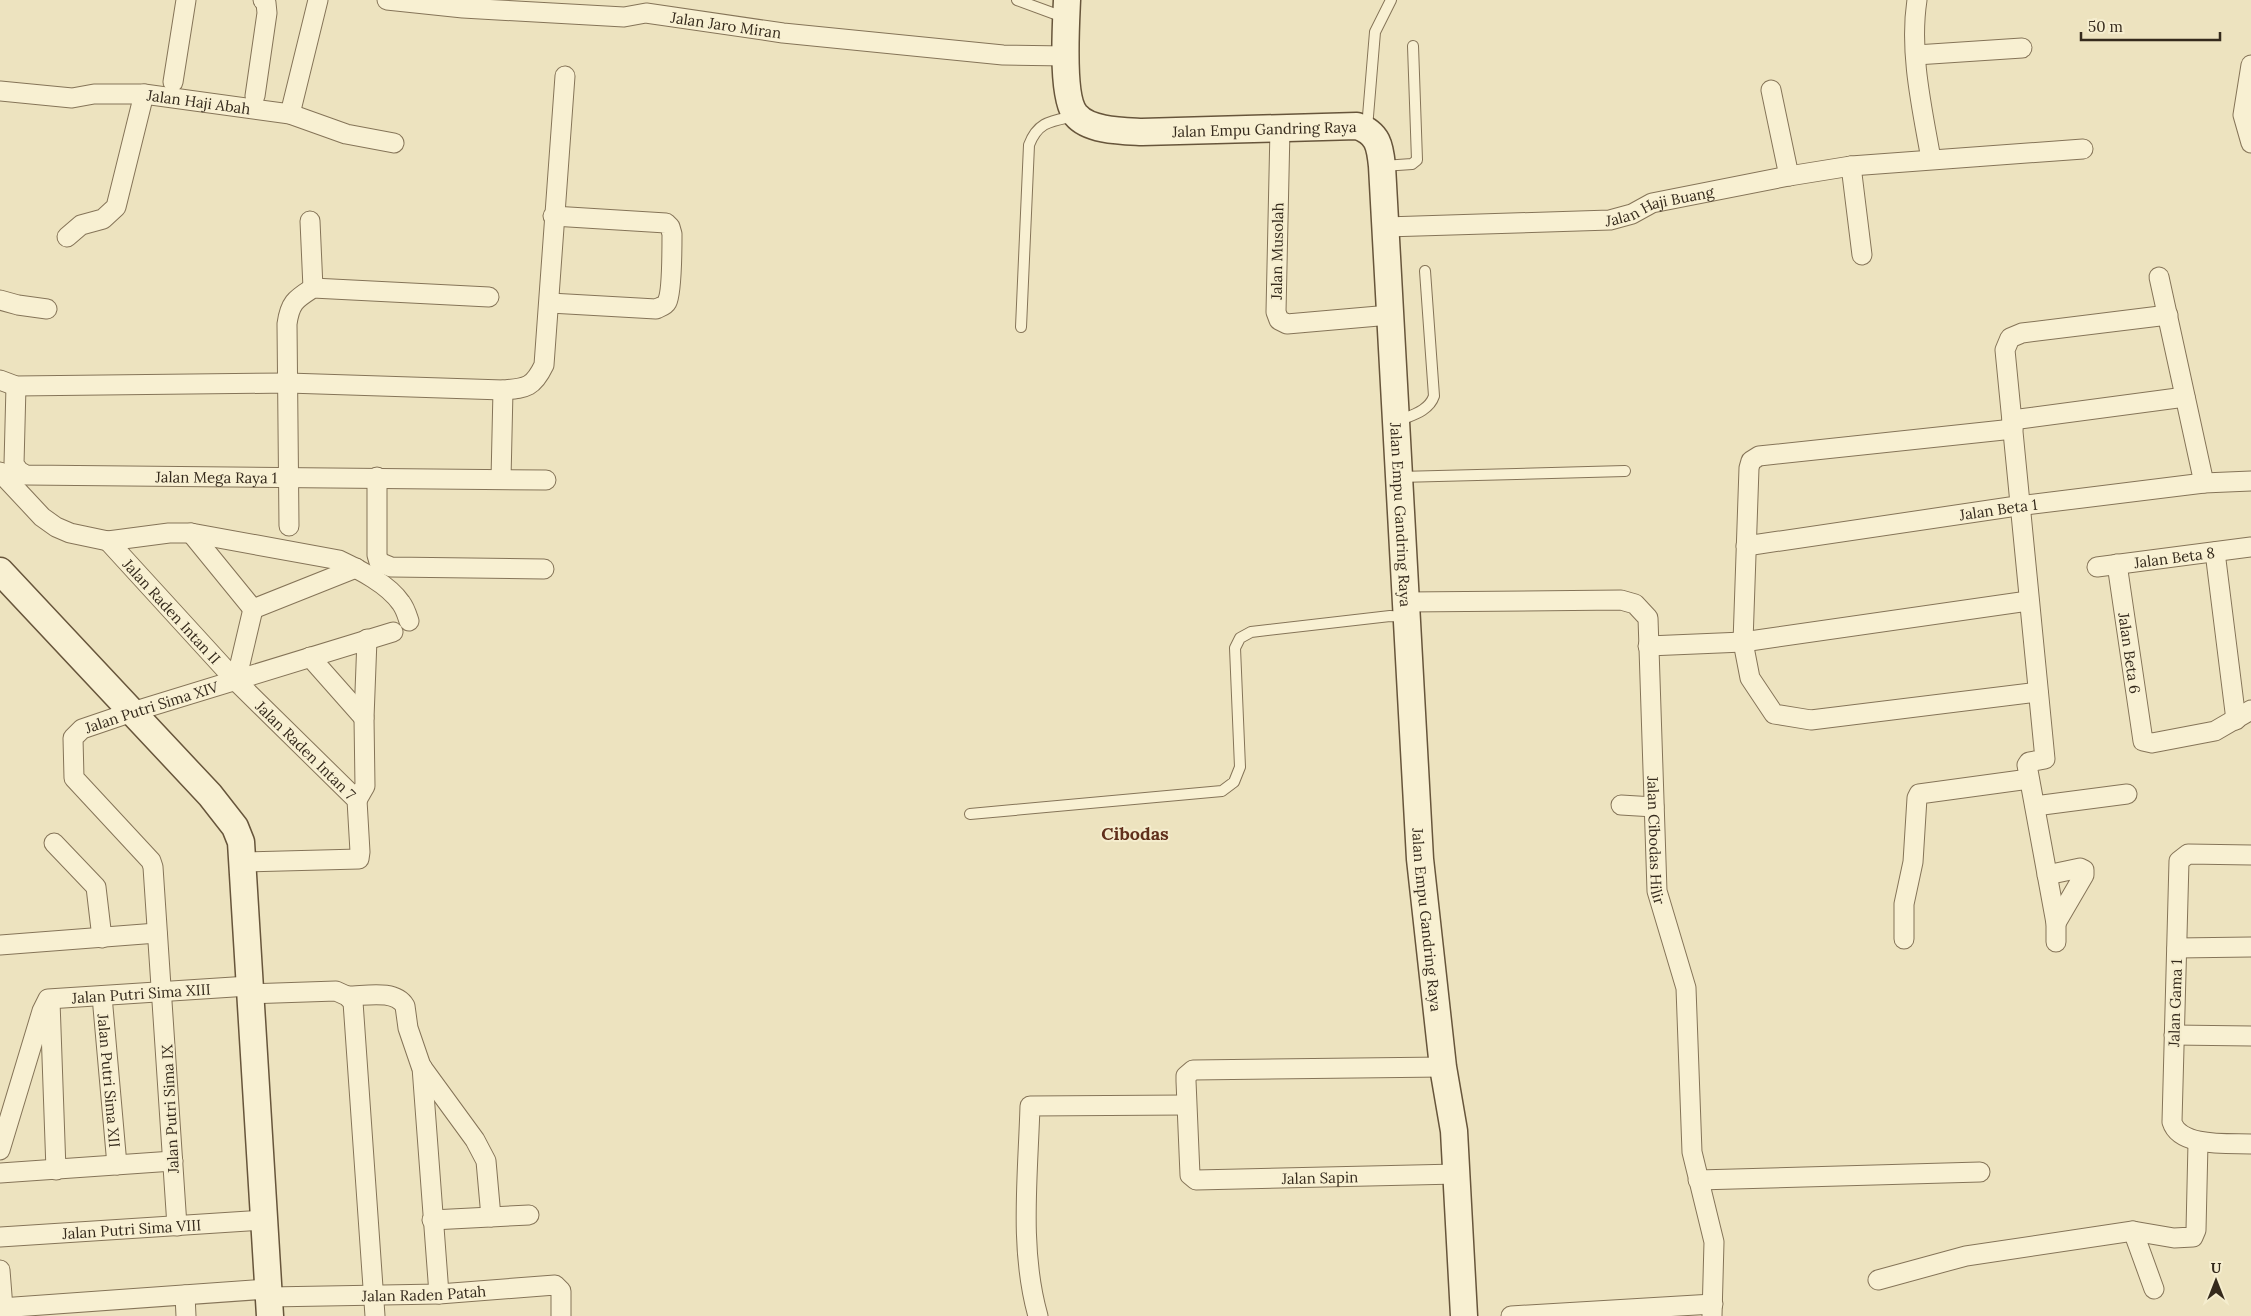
<svg xmlns="http://www.w3.org/2000/svg" width="2251" height="1316" font-family="Lora,serif">
	<style>
		.lines { fill: none; stroke-linecap: round; stroke-linejoin: round }
		.lane-casing { stroke: #857458; stroke-width: 12 }
		.street-casing { stroke: #857458; stroke-width: 21 }
		.secondary-casing { stroke: #67553b; stroke-width: 29 }
		.lane { stroke: #f8f0d2; stroke-width: 10 }
		.street { stroke: #f8f0d2; stroke-width: 19 }
		.secondary { stroke: #f8f0d2; stroke-width: 26 }
		.labels { text-anchor: middle; dominant-baseline: central; stroke-width: 4; stroke-linejoin: round; paint-order: stroke }
		.street-label { font-size: 15px; fill: #352a1c; stroke: #f5edce }
		.quarter-label { font-size: 18px; font-weight: bold; fill: #61301c; stroke: #f5edce }
	</style>
	<rect width="100%" height="100%" fill="#ede3bf"/>
	<g class="lines">
		<defs>
			<path id="lane" d="M 1017,0 L 1066,18
				M 1367,128 L 1375,32 L 1391,0
				M 1383,166 L 1412,164 L 1417,160 L 1413,46
				M 1021,327 L 1029,145 C 1038,121 1052,121 1075,116
				M 1398,421 C 1412,415 1429,411 1434,396 L 1425,271
				M 1399,477 L 1625,471
				M 970,814 L 1222,791 L 1234,782 L 1240,767 L 1235,648 L 1240,638 L 1251,632 L 1390,616 L 1406,617"/>
			<g id="street">
				<path id="s1" d="M 387,0 L 463,8 L 624,17 L 646,13 L 783,33 L 1003,55 L 1066,56"/>
				<path d="M 1917,0 C 1909,52 1922,108 1931,159"/>
				<path d="M 1916,55 L 2022,48"/>
				<path d="M 2251,65 L 2243,115 L 2251,143"/>
				<path d="M 173,82 L 186,0"/>
				<path d="M 1771,90 L 1789,176"/>
				<path id="s2" d="M 0,91 L 72,98 L 94,94 L 144,94 L 290,114 L 346,134 L 394,143"/>
				<path d="M 255,96 L 267,13 L 266,3 L 263,0"/>
				<path d="M 290,114 L 318,0"/>
				<path d="M 1280,129 L 1276,312 L 1279,320 L 1287,324 L 1390,315"/>
				<path d="M 1851,166 L 1862,255"/>
				<path d="M 310,221 L 313,288"/>
				<path id="s3" d="M 1386,227 L 1610,220 L 1632,214 L 1652,203 L 1789,176 L 1851,166 L 2083,149"/>
				<path d="M 67,237 L 81,225 L 103,219 L 116,207 L 144,94"/>
				<path d="M 2159,277 L 2204,483"/>
				<path d="M 0,300 L 18,305 L 47,309"/>
				<path d="M 550,303 L 656,309 C 660,307 665,306 667,302 C 672,293 672,247 672,234 L 670,227 L 666,223 L 553,216"/>
				<path d="M 0,380 L 16,386 L 288,383 L 503,390 C 526,388 533,388 544,365 L 565,76"/>
				<path id="s4" d="M 16,386 L 14,464 L 19,471 L 26,475 L 546,480"/>
				<path d="M 2012,420 L 2185,397"/>
				<path d="M 2013,429 L 1759,456 L 1751,461 L 1749,468 L 1743,642 L 1750,678 L 1774,714 L 1811,720 L 2038,692"/>
				<path d="M 0,472 L 42,517 L 56,527 L 70,533 L 108,541 L 169,533 L 191,533 L 339,560 C 360,570 388,584 401,603 C 405,608 407,615 409,621"/>
				<path d="M 377,477 L 377,555 L 379,562 L 391,567 L 544,569"/>
				<path d="M 501,479 L 503,390"/>
				<path d="M 289,526 L 287,324 C 290,302 296,299 313,288 L 489,297"/>
				<path d="M 191,533 L 253,609 L 356,568"/>
				<path id="s5" d="M 108,541 L 236,681 L 357,800 L 360,852 L 359,859 L 243,862"/>
				<path id="s6" d="M 1746,546 L 2010,507 L 2204,483 L 2251,481"/>
				<path d="M 2215,552 L 2236,720"/>
				<path id="s7" d="M 2117,564 L 2143,741 L 2152,743 L 2215,731 L 2251,710"/>
				<path id="s8" d="M 2097,567 L 2251,547"/>
				<path id="s9" d="M 1406,602 L 1621,600 L 1635,604 L 1648,618 L 1657,891 L 1686,988 L 1692,1152 L 1714,1242 L 1712,1316"/>
				<path d="M 1648,646 L 1743,642 L 2028,601"/>
				<path d="M 310,657 L 364,718"/>
				<path d="M 236,681 L 253,609"/>
				<path d="M 357,800 L 365,786 L 364,718 L 367,639"/>
				<path d="M 1621,805 L 1654,807"/>
				<path d="M 2035,806 L 2127,794"/>
				<path d="M 54,843 L 96,887 L 102,938"/>
				<path d="M 2251,855 L 2188,854 L 2179,861 L 2172,1122 C 2180,1148 2230,1143 2251,1144"/>
				<path d="M 2047,875 L 2080,868 L 2084,870 L 2084,875 L 2056,923"/>
				<path d="M 1904,939 L 1904,904 L 1913,862 L 1917,798 L 1919,794 L 2029,779"/>
				<path d="M 2056,942 L 2056,923 L 2027,765 L 2029,762 L 2045,759 L 2005,350 L 2010,338 L 2022,333 L 2168,315"/>
				<path d="M 0,945 L 157,933"/>
				<path d="M 2177,948 L 2251,947"/>
				<path d="M 250,994 L 336,991 L 347,996 L 353,1002 L 375,1316"/>
				<path id="s10" d="M 102,996 L 117,1165"/>
				<path d="M 348,996 C 365,996 395,989 405,1006 L 408,1028 L 421,1066 L 475,1140 L 486,1161 L 491,1217"/>
				<path d="M 50,1001 L 56,1170"/>
				<path d="M 2174,1035 L 2251,1036"/>
				<path d="M 422,1067 L 439,1294"/>
				<path id="s11" d="M 1443,1067 L 1193,1070 L 1186,1076 L 1186,1081 L 1190,1175 L 1196,1180 L 1457,1174"/>
				<path id="s12" d="M 0,1150 L 42,1011 L 48,999 L 249,986"/>
				<path d="M 0,1173 L 173,1161"/>
				<path d="M 1698,1180 L 1980,1172"/>
				<path d="M 432,1220 L 529,1215"/>
				<path id="s13" d="M 177,1226 L 153,867 L 151,861 L 74,778 L 73,738 L 82,729 L 132,712 L 393,632"/>
				<path d="M 2133,1231 L 2154,1289"/>
				<path id="s14" d="M 0,1237 L 265,1220"/>
				<path d="M 0,1270 L 3,1308"/>
				<path d="M 1878,1280 L 1966,1256 L 2133,1231 L 2174,1238 L 2193,1237 L 2196,1230 L 2198,1143"/>
				<path d="M 185,1295 L 186,1316"/>
				<path id="s15" d="M 269,1297 L 439,1294 L 555,1285 L 561,1291 L 561,1316"/>
				<path d="M 0,1308 L 268,1289"/>
				<path d="M 1038,1316 C 1019,1249 1028,1176 1030,1106 L 1186,1105"/>
				<path d="M 1511,1316 L 1713,1304"/>
			</g>
			<g id="secondary">
				<path id="s16" d="M 1067,0 C 1066,24 1061,98 1076,115 C 1089,131 1123,131 1142,132 L 1357,126 C 1378,133 1380,146 1382,166 L 1420,859 L 1443,1067 L 1454,1131 L 1464,1316"/>
				<path d="M 0,571 L 210,795 L 235,827 L 241,842 L 270,1316"/>
			</g>
		</defs>
		<use href="#lane" class="lane-casing"/>
		<use href="#street" class="street-casing"/>
		<use href="#secondary" class="secondary-casing"/>
		<use href="#lane" class="lane"/>
		<use href="#street" class="street"/>
		<use href="#secondary" class="secondary"/>
	</g>
	<g class="labels">
		<g class="street-label">
			<text stroke="none"><textPath href="#s1" startOffset="341">Jalan Jaro Miran</textPath></text>
			<text stroke="none"><textPath href="#s2" startOffset="200">Jalan Haji Abah</textPath></text>
			<text stroke="none"><textPath href="#s16" startOffset="309">Jalan Empu Gandring Raya</textPath></text>
			<text stroke="none"><textPath href="#s3" startOffset="276">Jalan Haji Buang</textPath></text>
			<text transform="translate(1277 251) rotate(-89)">Jalan Musolah</text>
			<text stroke="none"><textPath href="#s4" startOffset="285">Jalan Mega Raya 1</textPath></text>
			<text stroke="none"><textPath href="#s6" startOffset="255">Jalan Beta 1</textPath></text>
			<text stroke="none"><textPath href="#s16" startOffset="802">Jalan Empu Gandring Raya</textPath></text>
			<text stroke="none"><textPath href="#s8" startOffset="78">Jalan Beta 8</textPath></text>
			<text stroke="none"><textPath href="#s5" startOffset="95">Jalan Raden Intan II</textPath></text>
			<text stroke="none"><textPath href="#s7" startOffset="90">Jalan Beta 6</textPath></text>
			<text stroke="none"><textPath href="#s13" startOffset="605">Jalan Putri Sima XIV</textPath></text>
			<text stroke="none"><textPath href="#s5" startOffset="288">Jalan Raden Intan 7</textPath></text>
			<text stroke="none"><textPath href="#s9" startOffset="471">Jalan Cibodas Hilir</textPath></text>
			<text stroke="none"><textPath href="#s16" startOffset="1208">Jalan Empu Gandring Raya</textPath></text>
			<text stroke="none"><textPath href="#s12" startOffset="252">Jalan Putri Sima XIII</textPath></text>
			<text transform="translate(2175 1003) rotate(-88)">Jalan Gama 1</text>
			<text stroke="none"><textPath href="#s10" startOffset="85">Jalan Putri Sima XII</textPath></text>
			<text transform="translate(170 1109) rotate(-93)">Jalan Putri Sima IX</text>
			<text stroke="none"><textPath href="#s11" startOffset="490">Jalan Sapin</textPath></text>
			<text stroke="none"><textPath href="#s14" startOffset="132">Jalan Putri Sima VIII</textPath></text>
			<text stroke="none"><textPath href="#s15" startOffset="155">Jalan Raden Patah</textPath></text>
		</g>
		<g class="quarter-label">
			<text x="1135" y="833">Cibodas</text>
		</g>
	</g>
	<g transform="translate(2216 1281)" stroke="#f5edce" stroke-width="4" paint-order="stroke">
	<path d="M0-4L9 19L0 12L-9 19Z" fill="#352a1c"/>
	<text y="-8" font-size="14" font-weight="bold" text-anchor="middle" fill="#352a1c">U</text>
	</g>
	<path d="M2081 32v8h139v-8" fill="none" stroke="#352a1c" stroke-width="2.5"/>
	<text x="2088" y="32" font-size="15" fill="#352a1c" stroke="#f5edce" stroke-width="4" paint-order="stroke">50 m</text>
</svg>
